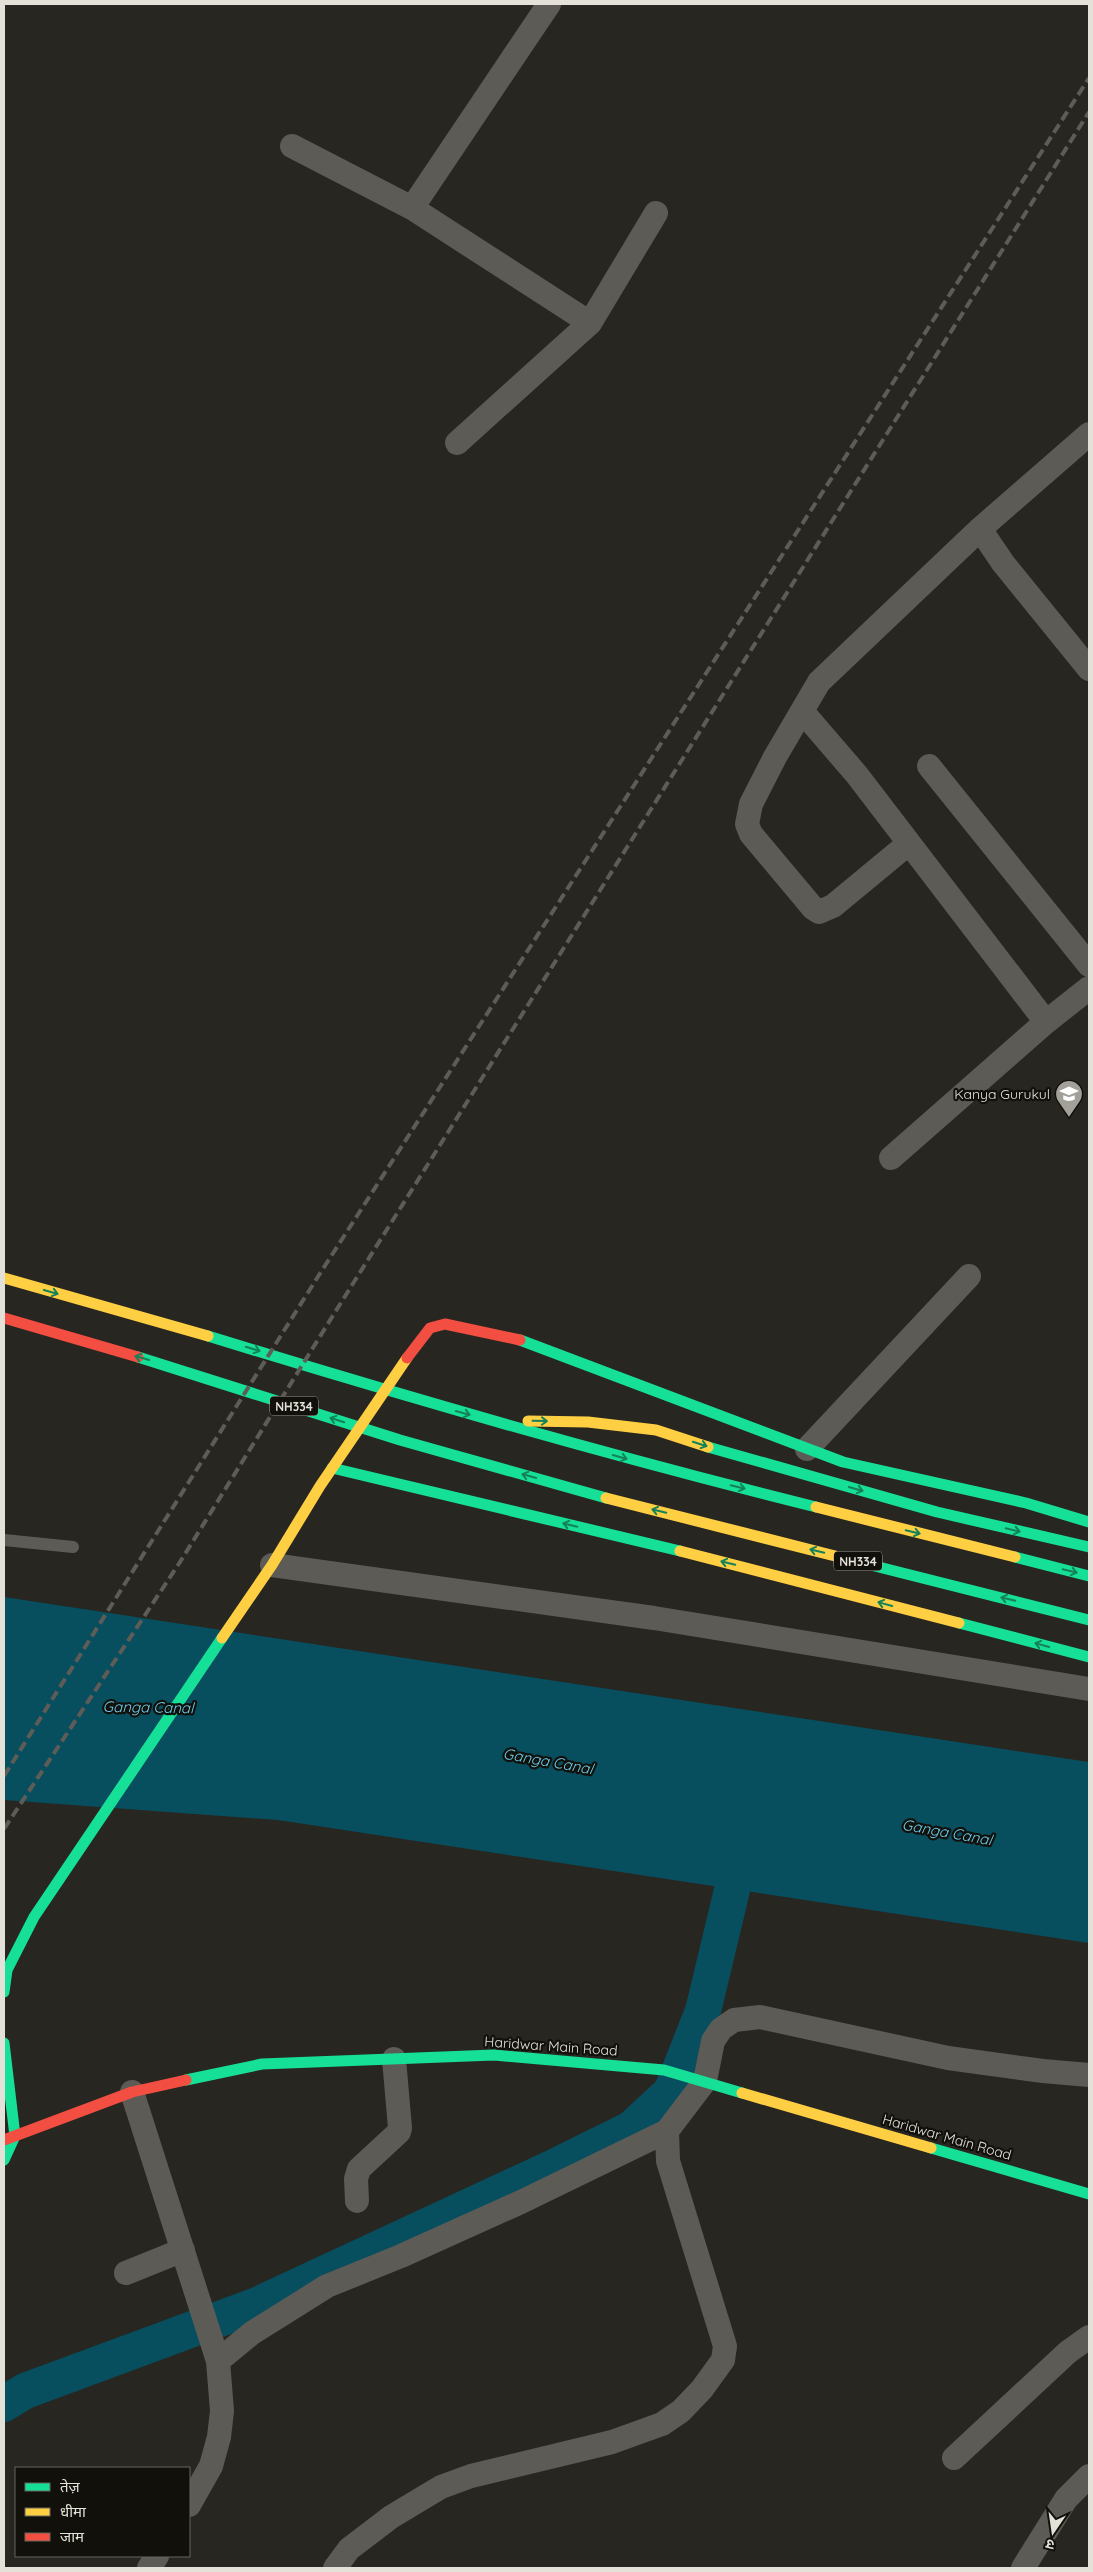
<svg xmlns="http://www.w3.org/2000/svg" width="1093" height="2572" font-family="Quicksand,'Noto Sans Devanagari',sans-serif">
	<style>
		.water { fill: #074e5f }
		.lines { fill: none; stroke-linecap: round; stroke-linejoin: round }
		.river { stroke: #074e5f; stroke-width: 36 }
		.lane { stroke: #5d5b56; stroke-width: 12 }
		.street { stroke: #5d5b56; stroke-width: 24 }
		.fast { stroke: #16e098; stroke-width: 11 }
		.slow { stroke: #ffcf43; stroke-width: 11 }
		.jam { stroke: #f24e42; stroke-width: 11 }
		.rail { stroke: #5e5c57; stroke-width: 4; stroke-dasharray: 10 5; stroke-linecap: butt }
		.oneway { stroke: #148259 }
		.labels { text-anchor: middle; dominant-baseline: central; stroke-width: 4.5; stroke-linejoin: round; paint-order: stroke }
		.shield { fill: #12100b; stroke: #a5a29b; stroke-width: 1 }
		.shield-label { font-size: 12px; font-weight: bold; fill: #e4e1d9 }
		.poi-label { font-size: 14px; fill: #e4e1d9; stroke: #12100b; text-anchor: end }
		.street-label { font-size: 14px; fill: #e4e1d9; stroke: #12100b }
		.water-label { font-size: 15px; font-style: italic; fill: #6bceed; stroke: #12100b }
	</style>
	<rect width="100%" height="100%" fill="#282620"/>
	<path class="water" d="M 4,1597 L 1089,1762 L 1089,1943 L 278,1820 L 4,1800 Z"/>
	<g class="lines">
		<path class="river" d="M 4,2404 L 25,2391 L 255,2306 L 554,2167 L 631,2129 L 671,2092 L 703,2011 L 744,1840"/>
		<path class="lane" d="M 4,1540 L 73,1547"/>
		<path class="street" d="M 292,146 L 412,208 L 590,323
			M 412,208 L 549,4
			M 457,443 L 590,323 L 656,213
			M 980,529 L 1003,563 L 1089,669
			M 802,711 L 857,775 L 1046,1022 L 1089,988
			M 929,766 L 1089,965
			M 908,844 L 833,906 L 819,912 L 813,908 L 751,834 L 747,824 L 751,804 L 775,757 L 819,682 L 980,529 L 1089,434
			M 891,1158 L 1046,1022
			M 807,1449 L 969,1276
			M 272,1565 L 654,1618 L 1089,1689
			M 132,2092 L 218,2361 L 222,2411 L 219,2437 L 211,2466 L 189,2505
			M 357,2201 L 356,2179 L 359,2169 L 399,2132 L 400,2128 L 394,2059
			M 126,2273 L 183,2250
			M 218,2361 L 252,2333 L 327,2286 L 401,2256 L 521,2202 L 667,2131 L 705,2081 L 713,2041 L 721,2029 L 734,2020 L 760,2017 L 948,2058 L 1043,2071 L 1089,2075
			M 954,2458 L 1068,2352 L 1089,2337
			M 149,2568 L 157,2556
			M 335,2568 L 349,2549 L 391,2517 L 441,2487 L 471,2476 L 612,2442 L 662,2424 L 681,2411 L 702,2389 L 723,2360 L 725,2346 L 668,2161 L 667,2131
			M 1023,2568 L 1066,2499 L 1089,2476"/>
		<path class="fast" d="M 208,1336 C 409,1398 611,1456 816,1507
			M 520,1340 L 843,1462 L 1026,1503 L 1089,1522
			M 138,1357 L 400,1440 L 606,1498
			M 708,1447 L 937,1512 L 1089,1547
			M 332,1468 L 680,1551
			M 1015,1557 L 1089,1576
			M 843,1558 L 1089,1620
			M 959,1623 L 1089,1657
			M 4,1992 L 7,1970 L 34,1917 L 222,1638
			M 4,2043 L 15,2136 L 4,2160
			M 186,2080 L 262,2064 L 494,2055 L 664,2070 L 742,2093
			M 931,2148 L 1089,2194"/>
		<path class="slow" d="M 4,1278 L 208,1336
			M 528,1421 L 588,1422 L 656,1430 L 708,1447
			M 606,1498 L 843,1558
			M 816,1507 L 1015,1557
			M 680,1551 L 959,1623
			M 222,1638 L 272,1565 L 320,1486 L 407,1358
			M 742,2093 L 931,2148"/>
		<path class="jam" d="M 4,1318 L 138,1357
			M 407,1358 L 430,1328 L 445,1324 L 520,1340
			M 4,2140 L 132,2092 L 186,2080"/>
		<path class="rail" d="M 4,1776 L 319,1275 L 1089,78
			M 4,1829 L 180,1562 L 342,1301 L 1089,112"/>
	</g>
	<defs><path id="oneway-shaft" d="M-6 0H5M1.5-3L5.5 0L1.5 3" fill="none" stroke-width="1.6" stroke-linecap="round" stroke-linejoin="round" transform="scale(1.25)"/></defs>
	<g class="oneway">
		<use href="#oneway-shaft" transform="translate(51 1292) rotate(16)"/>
		<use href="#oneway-shaft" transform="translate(253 1349) rotate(17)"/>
		<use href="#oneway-shaft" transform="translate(142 1358) rotate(-164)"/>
		<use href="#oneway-shaft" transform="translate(463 1413) rotate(16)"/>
		<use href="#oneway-shaft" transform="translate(337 1420) rotate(-162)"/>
		<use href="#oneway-shaft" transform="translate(540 1421) rotate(1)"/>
		<use href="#oneway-shaft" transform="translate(700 1444) rotate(18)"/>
		<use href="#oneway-shaft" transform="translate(620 1457) rotate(16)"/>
		<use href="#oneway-shaft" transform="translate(529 1476) rotate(-164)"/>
		<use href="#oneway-shaft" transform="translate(738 1487) rotate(14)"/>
		<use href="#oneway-shaft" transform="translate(856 1489) rotate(16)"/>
		<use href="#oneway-shaft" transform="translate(659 1511) rotate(-166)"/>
		<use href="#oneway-shaft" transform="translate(570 1525) rotate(-166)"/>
		<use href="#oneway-shaft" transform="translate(1013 1530) rotate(13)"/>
		<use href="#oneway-shaft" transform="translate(913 1532) rotate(14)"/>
		<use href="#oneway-shaft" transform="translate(817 1551) rotate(-166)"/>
		<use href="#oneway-shaft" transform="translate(728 1563) rotate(-166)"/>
		<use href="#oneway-shaft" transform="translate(1070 1571) rotate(14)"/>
		<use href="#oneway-shaft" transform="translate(1008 1599) rotate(-166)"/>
		<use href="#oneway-shaft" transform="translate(885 1604) rotate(-165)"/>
		<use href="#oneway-shaft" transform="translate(1042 1645) rotate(-165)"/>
	</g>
	<defs>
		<symbol id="university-pin" viewBox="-11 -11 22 30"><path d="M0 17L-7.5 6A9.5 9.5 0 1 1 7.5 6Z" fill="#a2a098" stroke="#12100b"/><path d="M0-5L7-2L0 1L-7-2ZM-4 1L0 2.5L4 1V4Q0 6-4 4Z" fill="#fff"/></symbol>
	</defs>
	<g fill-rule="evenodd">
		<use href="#university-pin" x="1053" y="1078" width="32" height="43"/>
	</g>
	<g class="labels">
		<g class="shield">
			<rect x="270" y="1396.5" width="48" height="19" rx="4"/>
			<rect x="834" y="1551.5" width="48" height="19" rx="4"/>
		</g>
		<g class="shield-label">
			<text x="294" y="1406">NH334</text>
			<text x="858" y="1561">NH334</text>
		</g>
		<g class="poi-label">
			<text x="1050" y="1094">Kanya Gurukul</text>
		</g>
		<g class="street-label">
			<text transform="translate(551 2046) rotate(4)">Haridwar Main Road</text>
			<text transform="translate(947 2137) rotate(16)">Haridwar Main Road</text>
		</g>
		<g class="water-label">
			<text transform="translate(148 1707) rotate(1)">Ganga Canal</text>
			<text transform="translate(548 1761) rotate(10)">Ganga Canal</text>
			<text transform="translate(947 1832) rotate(10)">Ganga Canal</text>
		</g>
	</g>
	<rect width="1093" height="2572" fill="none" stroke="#e4e1d9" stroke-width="10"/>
	<rect x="15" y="2467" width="175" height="90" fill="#12100b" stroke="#66645d"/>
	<rect x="25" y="2483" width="25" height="8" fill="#16e098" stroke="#66645d"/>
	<text x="60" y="2492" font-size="15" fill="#e4e1d9">तेज़</text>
	<rect x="25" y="2508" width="25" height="8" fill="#ffcf43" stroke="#66645d"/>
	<text x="60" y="2517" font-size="15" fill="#e4e1d9">धीमा</text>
	<rect x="25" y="2533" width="25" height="8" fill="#f24e42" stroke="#66645d"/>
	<text x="60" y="2542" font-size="15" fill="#e4e1d9">जाम</text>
	<g transform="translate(1053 2532) rotate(193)" stroke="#12100b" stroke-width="4" paint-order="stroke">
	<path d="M0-4L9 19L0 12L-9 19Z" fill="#e4e1d9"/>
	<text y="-8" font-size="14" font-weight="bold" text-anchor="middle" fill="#e4e1d9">उ</text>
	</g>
</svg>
